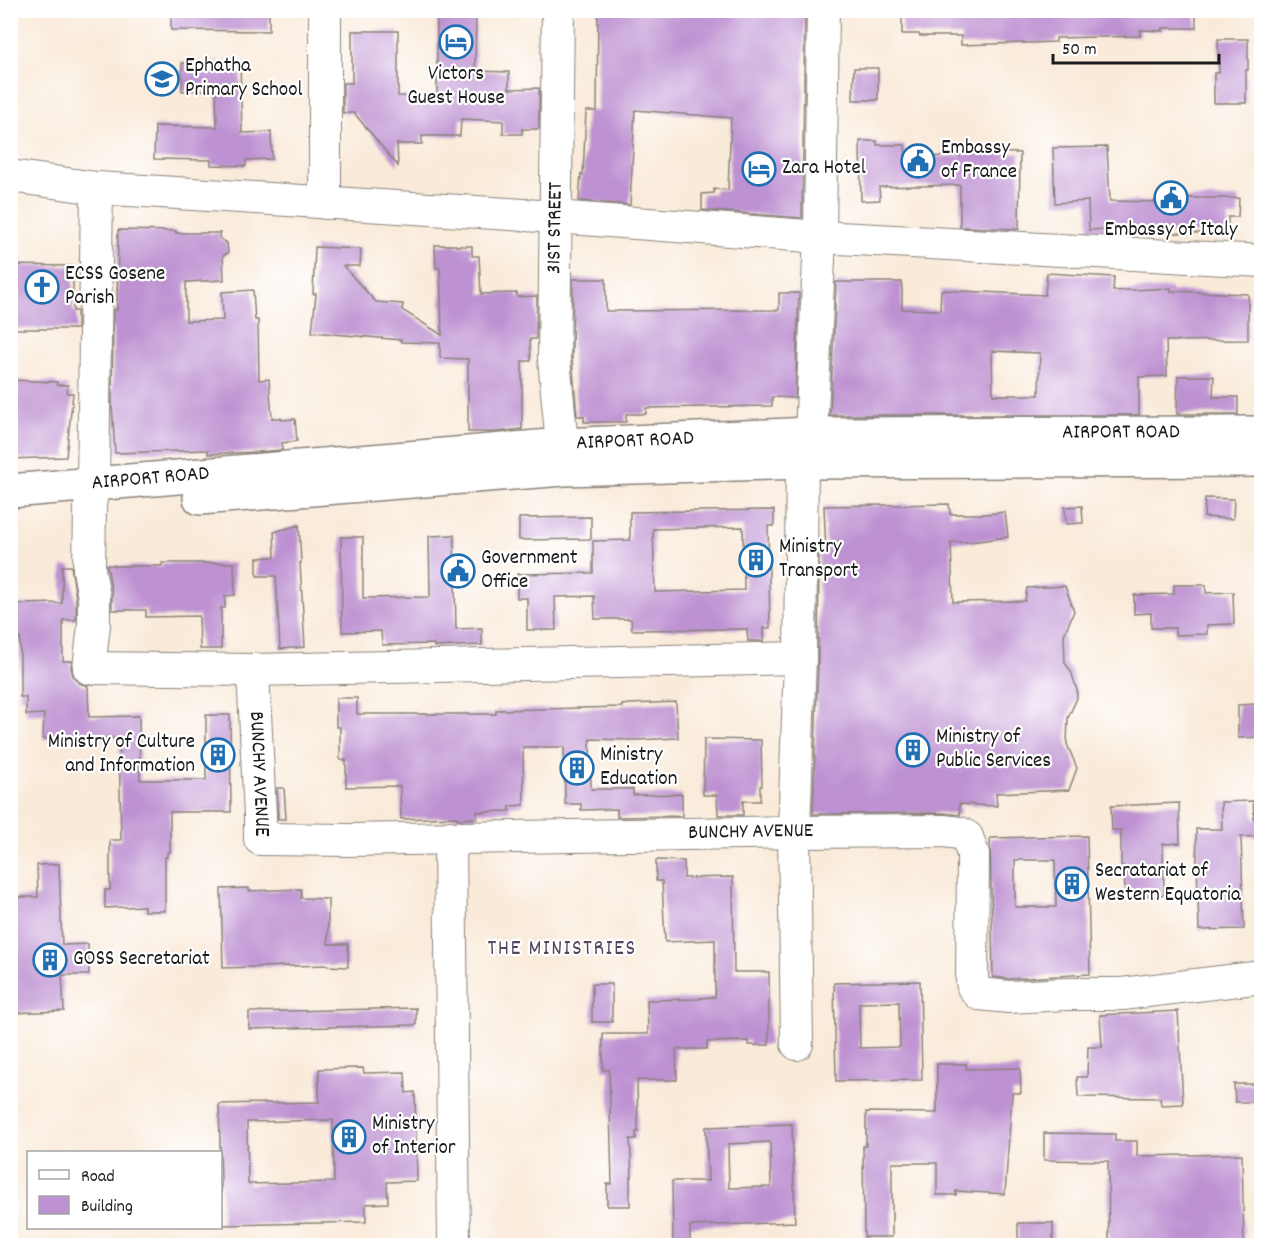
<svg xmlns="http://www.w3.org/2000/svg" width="1272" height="1256" font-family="Dekko,sans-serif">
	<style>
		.building { fill: #be92d2; fill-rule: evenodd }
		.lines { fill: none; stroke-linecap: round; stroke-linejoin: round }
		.minor-casing { stroke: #8a837a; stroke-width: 34 }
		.major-casing { stroke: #8a837a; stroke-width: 36 }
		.minor { stroke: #fff; stroke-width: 32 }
		.major { stroke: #fff; stroke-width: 33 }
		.labels { text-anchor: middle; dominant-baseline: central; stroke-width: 4.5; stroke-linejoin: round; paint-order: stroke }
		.poi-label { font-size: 21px; fill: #1c1c1c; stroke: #fff; text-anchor: start }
		.street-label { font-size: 21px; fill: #1c1c1c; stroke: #fff }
		.neighbourhood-label { font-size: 22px; letter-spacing: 1.5px; fill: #55455c; stroke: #fff }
	</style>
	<rect width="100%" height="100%" fill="#fff"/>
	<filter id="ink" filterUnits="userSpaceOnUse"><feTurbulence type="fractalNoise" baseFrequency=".0167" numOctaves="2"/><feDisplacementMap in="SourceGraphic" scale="12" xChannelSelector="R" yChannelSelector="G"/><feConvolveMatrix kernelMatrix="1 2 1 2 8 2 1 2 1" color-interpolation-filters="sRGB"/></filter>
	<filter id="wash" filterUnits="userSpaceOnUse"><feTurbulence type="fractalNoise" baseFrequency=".008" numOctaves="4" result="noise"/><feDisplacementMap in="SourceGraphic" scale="24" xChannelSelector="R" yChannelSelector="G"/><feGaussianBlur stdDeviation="1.35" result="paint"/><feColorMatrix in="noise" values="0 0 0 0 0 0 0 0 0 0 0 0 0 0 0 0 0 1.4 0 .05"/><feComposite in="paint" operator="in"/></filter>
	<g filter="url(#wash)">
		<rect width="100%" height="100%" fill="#f9ead9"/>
		<g id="blocks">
			<path class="building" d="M 171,10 L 269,10 L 269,31 L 171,30 Z
				M 437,10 L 476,10 L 475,71 L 509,72 L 509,89 L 539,88 L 539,129 L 522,129 L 522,134 L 503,134 L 503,121 L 461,119 L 460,136 L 422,136 L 422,144 L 397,144 L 398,166 L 354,113 L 343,113 L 343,83 L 352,83 L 352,31 L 398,31 L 398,96 L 437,97 Z
				M 598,10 L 805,10 L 802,218 L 702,210 L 702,194 L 714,193 L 714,189 L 728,190 L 731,118 L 635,110 L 630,205 L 579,201 L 581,174 L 583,175 L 586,111 L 597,111 Z
				M 902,10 L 1196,10 L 1196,28 L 1163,28 L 1163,31 L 1140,30 L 1140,36 L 1056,38 L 1056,42 L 961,45 L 961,36 L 920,36 L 919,34 L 902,34 Z
				M 1218,39 L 1248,39 L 1248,70 L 1246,70 L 1246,103 L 1214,103 L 1214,73 L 1219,73 Z
				M 240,62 L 242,133 L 271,132 L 272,159 L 246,160 L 246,166 L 211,165 L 211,160 L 154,159 L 155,126 L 217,127 L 216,90 L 182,91 L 182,63 Z
				M 854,68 L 878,68 L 878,100 L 853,100 Z
				M 860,141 L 877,141 L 877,145 L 905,145 L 906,157 L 960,156 L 960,152 L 1020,153 L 1019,229 L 960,227 L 960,185 L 879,187 L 880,200 L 861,201 Z
				M 1107,147 L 1110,201 L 1163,202 L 1163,198 L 1239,198 L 1238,217 L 1228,217 L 1228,230 L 1225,230 L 1224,233 L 1163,233 L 1163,231 L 1125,230 L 1125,228 L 1089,230 L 1088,201 L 1055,203 L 1053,148 Z
				M 118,230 L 176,231 L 176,233 L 220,233 L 219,238 L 227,243 L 228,253 L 223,256 L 224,280 L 186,282 L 186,321 L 223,320 L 222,292 L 253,290 L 255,320 L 258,320 L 259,380 L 269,379 L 272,418 L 281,418 L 281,420 L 295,419 L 297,441 L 282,443 L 282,450 L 258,452 L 208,454 L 208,450 L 115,453 L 112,405 L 113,310 L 117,310 Z
				M 435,245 L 456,245 L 456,246 L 472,246 L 472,256 L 479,256 L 481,294 L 517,293 L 517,297 L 537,296 L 536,339 L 530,339 L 531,361 L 522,361 L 522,429 L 496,432 L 468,432 L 468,359 L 440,358 L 440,343 L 401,342 L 401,340 L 312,332 L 316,294 L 313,294 L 315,247 L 361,249 L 360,266 L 343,266 L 376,302 L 403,304 L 402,310 L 442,335 L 440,268 L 436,268 Z
				M 10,265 L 73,266 L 73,311 L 77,311 L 77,329 L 10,329 Z
				M 1047,273 L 1114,277 L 1113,291 L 1171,288 L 1171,291 L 1248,294 L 1248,340 L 1166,341 L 1167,376 L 1139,377 L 1139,415 L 830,415 L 836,282 L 902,282 L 902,309 L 940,310 L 941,290 L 1045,295 ZM 992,351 L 1040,353 L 1039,395 L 993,395 Z
				M 573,279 L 606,279 L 606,311 L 779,310 L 779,293 L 799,293 L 795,398 L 772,397 L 772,406 L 646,408 L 646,414 L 626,414 L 626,422 L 584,422 L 584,416 L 577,416 L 572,358 Z
				M 1178,376 L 1214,376 L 1213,397 L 1238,397 L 1238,414 L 1177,414 Z
				M 10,380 L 57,382 L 57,385 L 68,385 L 67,393 L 73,393 L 66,457 L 10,459 Z
				M 1205,498 L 1234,499 L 1233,519 L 1204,517 Z
				M 949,504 L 950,514 L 986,514 L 1005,512 L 1008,537 L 970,542 L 951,542 L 953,602 L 1025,601 L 1027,588 L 1065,586 L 1074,611 L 1064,635 L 1065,663 L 1071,671 L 1077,690 L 1077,698 L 1068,718 L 1067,744 L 1077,768 L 1069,790 L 996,793 L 997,806 L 959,804 L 960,815 L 943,813 L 813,814 L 818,659 L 819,553 L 826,552 L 824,506 Z
				M 1082,506 L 1083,523 L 1066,524 L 1065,507 Z
				M 774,510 L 774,526 L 768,526 L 770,628 L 764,628 L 764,641 L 748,641 L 747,629 L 632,630 L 631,619 L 595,619 L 594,596 L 555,597 L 556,630 L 527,630 L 527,598 L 517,598 L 517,574 L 593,573 L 593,541 L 630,540 L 630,512 ZM 743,527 L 744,590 L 655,592 L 653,529 Z
				M 591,517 L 591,539 L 519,540 L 519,518 Z
				M 299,525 L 301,563 L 300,563 L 305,647 L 280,649 L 276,576 L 257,576 L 257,558 L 275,557 L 274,532 Z
				M 454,535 L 456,629 L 482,628 L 482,645 L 434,647 L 434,644 L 382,645 L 381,631 L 342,632 L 341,537 L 363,537 L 363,598 L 430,597 L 429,536 Z
				M 162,563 L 234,563 L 235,595 L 225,596 L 225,608 L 221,608 L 221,649 L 200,649 L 199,616 L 146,617 L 146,610 L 112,610 L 112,594 L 107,565 L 114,565 L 114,566 L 162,566 Z
				M 62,566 L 71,566 L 76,599 L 76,620 L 63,620 L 63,661 L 72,661 L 71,667 L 73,676 L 79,683 L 88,686 L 89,717 L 139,716 L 140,780 L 206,780 L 206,715 L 230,715 L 231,812 L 170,812 L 170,852 L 167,852 L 167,857 L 165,857 L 165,911 L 144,911 L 144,906 L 105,908 L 105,890 L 110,890 L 110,840 L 121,840 L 119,738 L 43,739 L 44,714 L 26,715 L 26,697 L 20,697 L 20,638 L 15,639 L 14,604 L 62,603 Z
				M 1174,585 L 1206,585 L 1206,593 L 1233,592 L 1234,624 L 1207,625 L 1207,634 L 1175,635 L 1175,628 L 1151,628 L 1151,613 L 1134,614 L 1134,595 L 1174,594 Z
				M 336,698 L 357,698 L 357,714 L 496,714 L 496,710 L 622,707 L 622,705 L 630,704 L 676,702 L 678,738 L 636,740 L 590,739 L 591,789 L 633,789 L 633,795 L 682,794 L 682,816 L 617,817 L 617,809 L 581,810 L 581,804 L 565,804 L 564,747 L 523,747 L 524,805 L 510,806 L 510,811 L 477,812 L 477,818 L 457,819 L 457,817 L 401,819 L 400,786 L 346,787 L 346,760 L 340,760 L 340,727 L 336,727 Z
				M 1259,704 L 1260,737 L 1238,738 L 1238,705 Z
				M 704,739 L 761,740 L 762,786 L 760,786 L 760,801 L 743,801 L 743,815 L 718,815 L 717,795 L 703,795 Z
				M 277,788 L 284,788 L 286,819 L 278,819 Z
				M 1253,801 L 1254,819 L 1262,819 L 1262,836 L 1241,837 L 1244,929 L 1199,930 L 1196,829 L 1222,829 L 1221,802 Z
				M 1179,803 L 1180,843 L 1163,844 L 1164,895 L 1125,896 L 1124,866 L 1121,866 L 1121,830 L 1112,830 L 1111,806 Z
				M 1087,836 L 1090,974 L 1009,979 L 993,977 L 990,838 ZM 1015,860 L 1055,860 L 1056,907 L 1015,907 Z
				M 656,860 L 684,861 L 684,878 L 733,877 L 734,972 L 769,972 L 769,1045 L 749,1045 L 749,1041 L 707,1042 L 707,1049 L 676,1049 L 677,1080 L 637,1080 L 638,1132 L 636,1132 L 636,1139 L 630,1139 L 632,1177 L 630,1177 L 630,1206 L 607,1206 L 607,1184 L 612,1184 L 609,1070 L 603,1070 L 603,1034 L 648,1034 L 647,1000 L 700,999 L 700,998 L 715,997 L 715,940 L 665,942 L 662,881 L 656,881 Z
				M 59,864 L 62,945 L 88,944 L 89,975 L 62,975 L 64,1011 L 10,1013 L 10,897 L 38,897 L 37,865 Z
				M 249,888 L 249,891 L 301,889 L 301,898 L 328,899 L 328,944 L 348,944 L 348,967 L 328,966 L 328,965 L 223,968 L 221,889 Z
				M 920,981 L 922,1080 L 836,1081 L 834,983 ZM 899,1002 L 900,1047 L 860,1048 L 859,1003 Z
				M 592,984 L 612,984 L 612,1022 L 592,1022 Z
				M 416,1008 L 416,1025 L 249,1029 L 249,1012 Z
				M 1178,1011 L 1183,1104 L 1161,1105 L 1160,1098 L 1078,1097 L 1077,1077 L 1087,1077 L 1088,1047 L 1102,1047 L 1100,1015 Z
				M 937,1064 L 966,1064 L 966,1069 L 1020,1068 L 1021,1093 L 1012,1093 L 1005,1194 L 956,1191 L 956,1195 L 937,1195 L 937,1163 L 892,1163 L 892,1237 L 864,1237 L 863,1146 L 866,1146 L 866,1112 L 937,1113 Z
				M 363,1068 L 364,1073 L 405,1072 L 406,1093 L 415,1092 L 417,1181 L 387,1182 L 388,1203 L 366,1204 L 366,1222 L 222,1225 L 219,1104 L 319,1102 L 319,1069 ZM 333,1120 L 334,1182 L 248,1184 L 247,1122 Z
				M 1234,1084 L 1262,1084 L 1262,1102 L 1235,1102 Z
				M 792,1124 L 795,1222 L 690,1226 L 690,1244 L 673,1244 L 672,1181 L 708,1181 L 706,1127 ZM 770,1142 L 771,1187 L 729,1188 L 728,1144 Z
				M 1044,1133 L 1115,1134 L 1115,1141 L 1137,1141 L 1137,1156 L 1242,1154 L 1244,1245 L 1109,1245 L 1108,1161 L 1044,1160 Z
				M 1018,1223 L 1053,1223 L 1053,1245 L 1018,1245 Z"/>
		</g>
	</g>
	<g filter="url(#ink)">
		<use href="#blocks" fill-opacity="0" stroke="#8a837a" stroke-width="1.5"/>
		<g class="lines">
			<defs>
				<g id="minor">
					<path d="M 558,10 L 554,359 L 562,445"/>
					<path d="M 10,176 L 97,188 L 556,217 L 820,237 L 1262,261"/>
					<path d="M 97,188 L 93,485 L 90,506 L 89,570 L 94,597 L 94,625 L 89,668 L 253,670 L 800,658"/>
					<path d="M 325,203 L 325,10"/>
					<path id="s1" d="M 253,670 L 260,816 L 260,839 L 349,840 L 794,832 L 943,831 L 960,833 L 967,837 L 973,854 L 972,981 L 973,987 L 979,994 L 1009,997 L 1066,994 L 1122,994 L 1262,977"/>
					<path d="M 450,837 L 454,1246"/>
					<path d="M 797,1044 L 794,832 L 800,658 L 802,462 L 811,434 L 820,237 L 823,10"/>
				</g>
				<g id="major">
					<path id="s2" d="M 10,491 L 562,445 L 811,434 L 1262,433"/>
					<path d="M 200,498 L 564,469 L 802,462 L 1262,460"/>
				</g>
			</defs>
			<use href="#minor" class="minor-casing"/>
			<use href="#major" class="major-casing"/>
			<use href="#minor" class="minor"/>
			<use href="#major" class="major"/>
		</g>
	</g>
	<defs>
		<symbol id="hotel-ring" viewBox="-11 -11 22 22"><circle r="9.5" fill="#fff" stroke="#1f6fb2" stroke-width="1.5"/><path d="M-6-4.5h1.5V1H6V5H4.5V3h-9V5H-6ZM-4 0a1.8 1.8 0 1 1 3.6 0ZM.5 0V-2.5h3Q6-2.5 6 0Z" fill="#1f6fb2"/></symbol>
		<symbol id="school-ring" viewBox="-11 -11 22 22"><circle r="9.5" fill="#fff" stroke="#1f6fb2" stroke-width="1.5"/><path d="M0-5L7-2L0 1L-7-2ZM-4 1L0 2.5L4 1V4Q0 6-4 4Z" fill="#1f6fb2"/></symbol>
		<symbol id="civic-ring" viewBox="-11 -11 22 22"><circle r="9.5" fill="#fff" stroke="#1f6fb2" stroke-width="1.5"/><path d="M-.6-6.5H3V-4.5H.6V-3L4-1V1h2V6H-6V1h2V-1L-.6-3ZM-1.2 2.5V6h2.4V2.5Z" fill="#1f6fb2"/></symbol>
		<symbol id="church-ring" viewBox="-11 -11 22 22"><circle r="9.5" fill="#fff" stroke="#1f6fb2" stroke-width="1.5"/><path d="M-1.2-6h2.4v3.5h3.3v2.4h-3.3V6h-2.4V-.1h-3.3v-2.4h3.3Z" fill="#1f6fb2"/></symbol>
		<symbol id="building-ring" viewBox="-11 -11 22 22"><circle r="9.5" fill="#fff" stroke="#1f6fb2" stroke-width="1.5"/><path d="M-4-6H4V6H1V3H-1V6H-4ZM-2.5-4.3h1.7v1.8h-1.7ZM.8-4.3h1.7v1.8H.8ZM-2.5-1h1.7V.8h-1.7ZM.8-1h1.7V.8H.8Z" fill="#1f6fb2"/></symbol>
	</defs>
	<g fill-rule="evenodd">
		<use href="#hotel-ring" x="437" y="23" width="38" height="38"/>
		<use href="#school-ring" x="143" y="60" width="38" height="38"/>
		<use href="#civic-ring" x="899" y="142" width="38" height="38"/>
		<use href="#hotel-ring" x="740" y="150" width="38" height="38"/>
		<use href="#civic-ring" x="1152" y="179" width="38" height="38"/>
		<use href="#church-ring" x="23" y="268" width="38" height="38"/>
		<use href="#building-ring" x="737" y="541" width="38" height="38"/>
		<use href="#civic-ring" x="439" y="552" width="38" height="38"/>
		<use href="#building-ring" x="894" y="731" width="38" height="38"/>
		<use href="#building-ring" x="199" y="736" width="38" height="38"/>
		<use href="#building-ring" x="558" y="749" width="38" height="38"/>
		<use href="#building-ring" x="1053" y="865" width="38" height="38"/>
		<use href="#building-ring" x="31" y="941" width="38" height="38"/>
		<use href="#building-ring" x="330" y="1118" width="38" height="38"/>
	</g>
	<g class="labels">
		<g class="poi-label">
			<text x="185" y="67">Ephatha<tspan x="185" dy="24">Primary School</tspan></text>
			<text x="456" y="75" text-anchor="middle">Victors<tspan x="456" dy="24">Guest House</tspan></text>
			<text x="941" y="149">Embassy<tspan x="941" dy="24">of France</tspan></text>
			<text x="782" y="169">Zara Hotel</text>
			<text x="1171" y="231" text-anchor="middle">Embassy of Italy</text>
			<text x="65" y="275">ECSS Gosene<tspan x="65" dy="24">Parish</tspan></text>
			<text x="779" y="548">Ministry<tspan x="779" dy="24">Transport</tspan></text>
			<text x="481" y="559">Government<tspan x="481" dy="24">Office</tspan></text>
			<text x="936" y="738">Ministry of<tspan x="936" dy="24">Public Services</tspan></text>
			<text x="195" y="743" text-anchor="end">Ministry of Culture<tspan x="195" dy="24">and Information</tspan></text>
			<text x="600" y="756">Ministry<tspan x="600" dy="24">Education</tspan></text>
			<text x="1095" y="872">Secratariat of<tspan x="1095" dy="24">Western Equatoria</tspan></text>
			<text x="73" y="960">GOSS Secretariat</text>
			<text x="372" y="1125">Ministry<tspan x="372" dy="24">of Interior</tspan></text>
		</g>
		<g class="street-label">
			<text transform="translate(556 228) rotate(-89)">31ST STREET</text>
			<text stroke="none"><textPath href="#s2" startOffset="1113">AIRPORT ROAD</textPath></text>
			<text stroke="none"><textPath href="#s2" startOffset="627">AIRPORT ROAD</textPath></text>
			<text stroke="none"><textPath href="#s2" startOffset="141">AIRPORT ROAD</textPath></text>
			<text stroke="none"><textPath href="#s1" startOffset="104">BUNCHY AVENUE</textPath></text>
			<text stroke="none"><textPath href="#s1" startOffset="660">BUNCHY AVENUE</textPath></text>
		</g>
		<g class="neighbourhood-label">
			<text x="562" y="949">THE MINISTRIES</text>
		</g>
	</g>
	<rect width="1272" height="1256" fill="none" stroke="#fff" stroke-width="36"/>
	<rect x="27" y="1151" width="195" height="78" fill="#ffffff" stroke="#a4a4a4" stroke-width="1.5"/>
	<rect x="39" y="1170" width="30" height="9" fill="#ffffff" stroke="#a4a4a4" stroke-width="1.5"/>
	<text x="81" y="1181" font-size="18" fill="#1c1c1c">Road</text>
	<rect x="39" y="1196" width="30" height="18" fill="#be92d2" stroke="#a4a4a4" stroke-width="1.5"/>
	<text x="81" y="1211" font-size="18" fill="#1c1c1c">Building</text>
	<path d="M1053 54v9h166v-9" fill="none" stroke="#1c1c1c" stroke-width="3"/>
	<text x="1062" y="54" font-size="18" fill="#1c1c1c" stroke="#ffffff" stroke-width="4.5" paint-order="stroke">50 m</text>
</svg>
